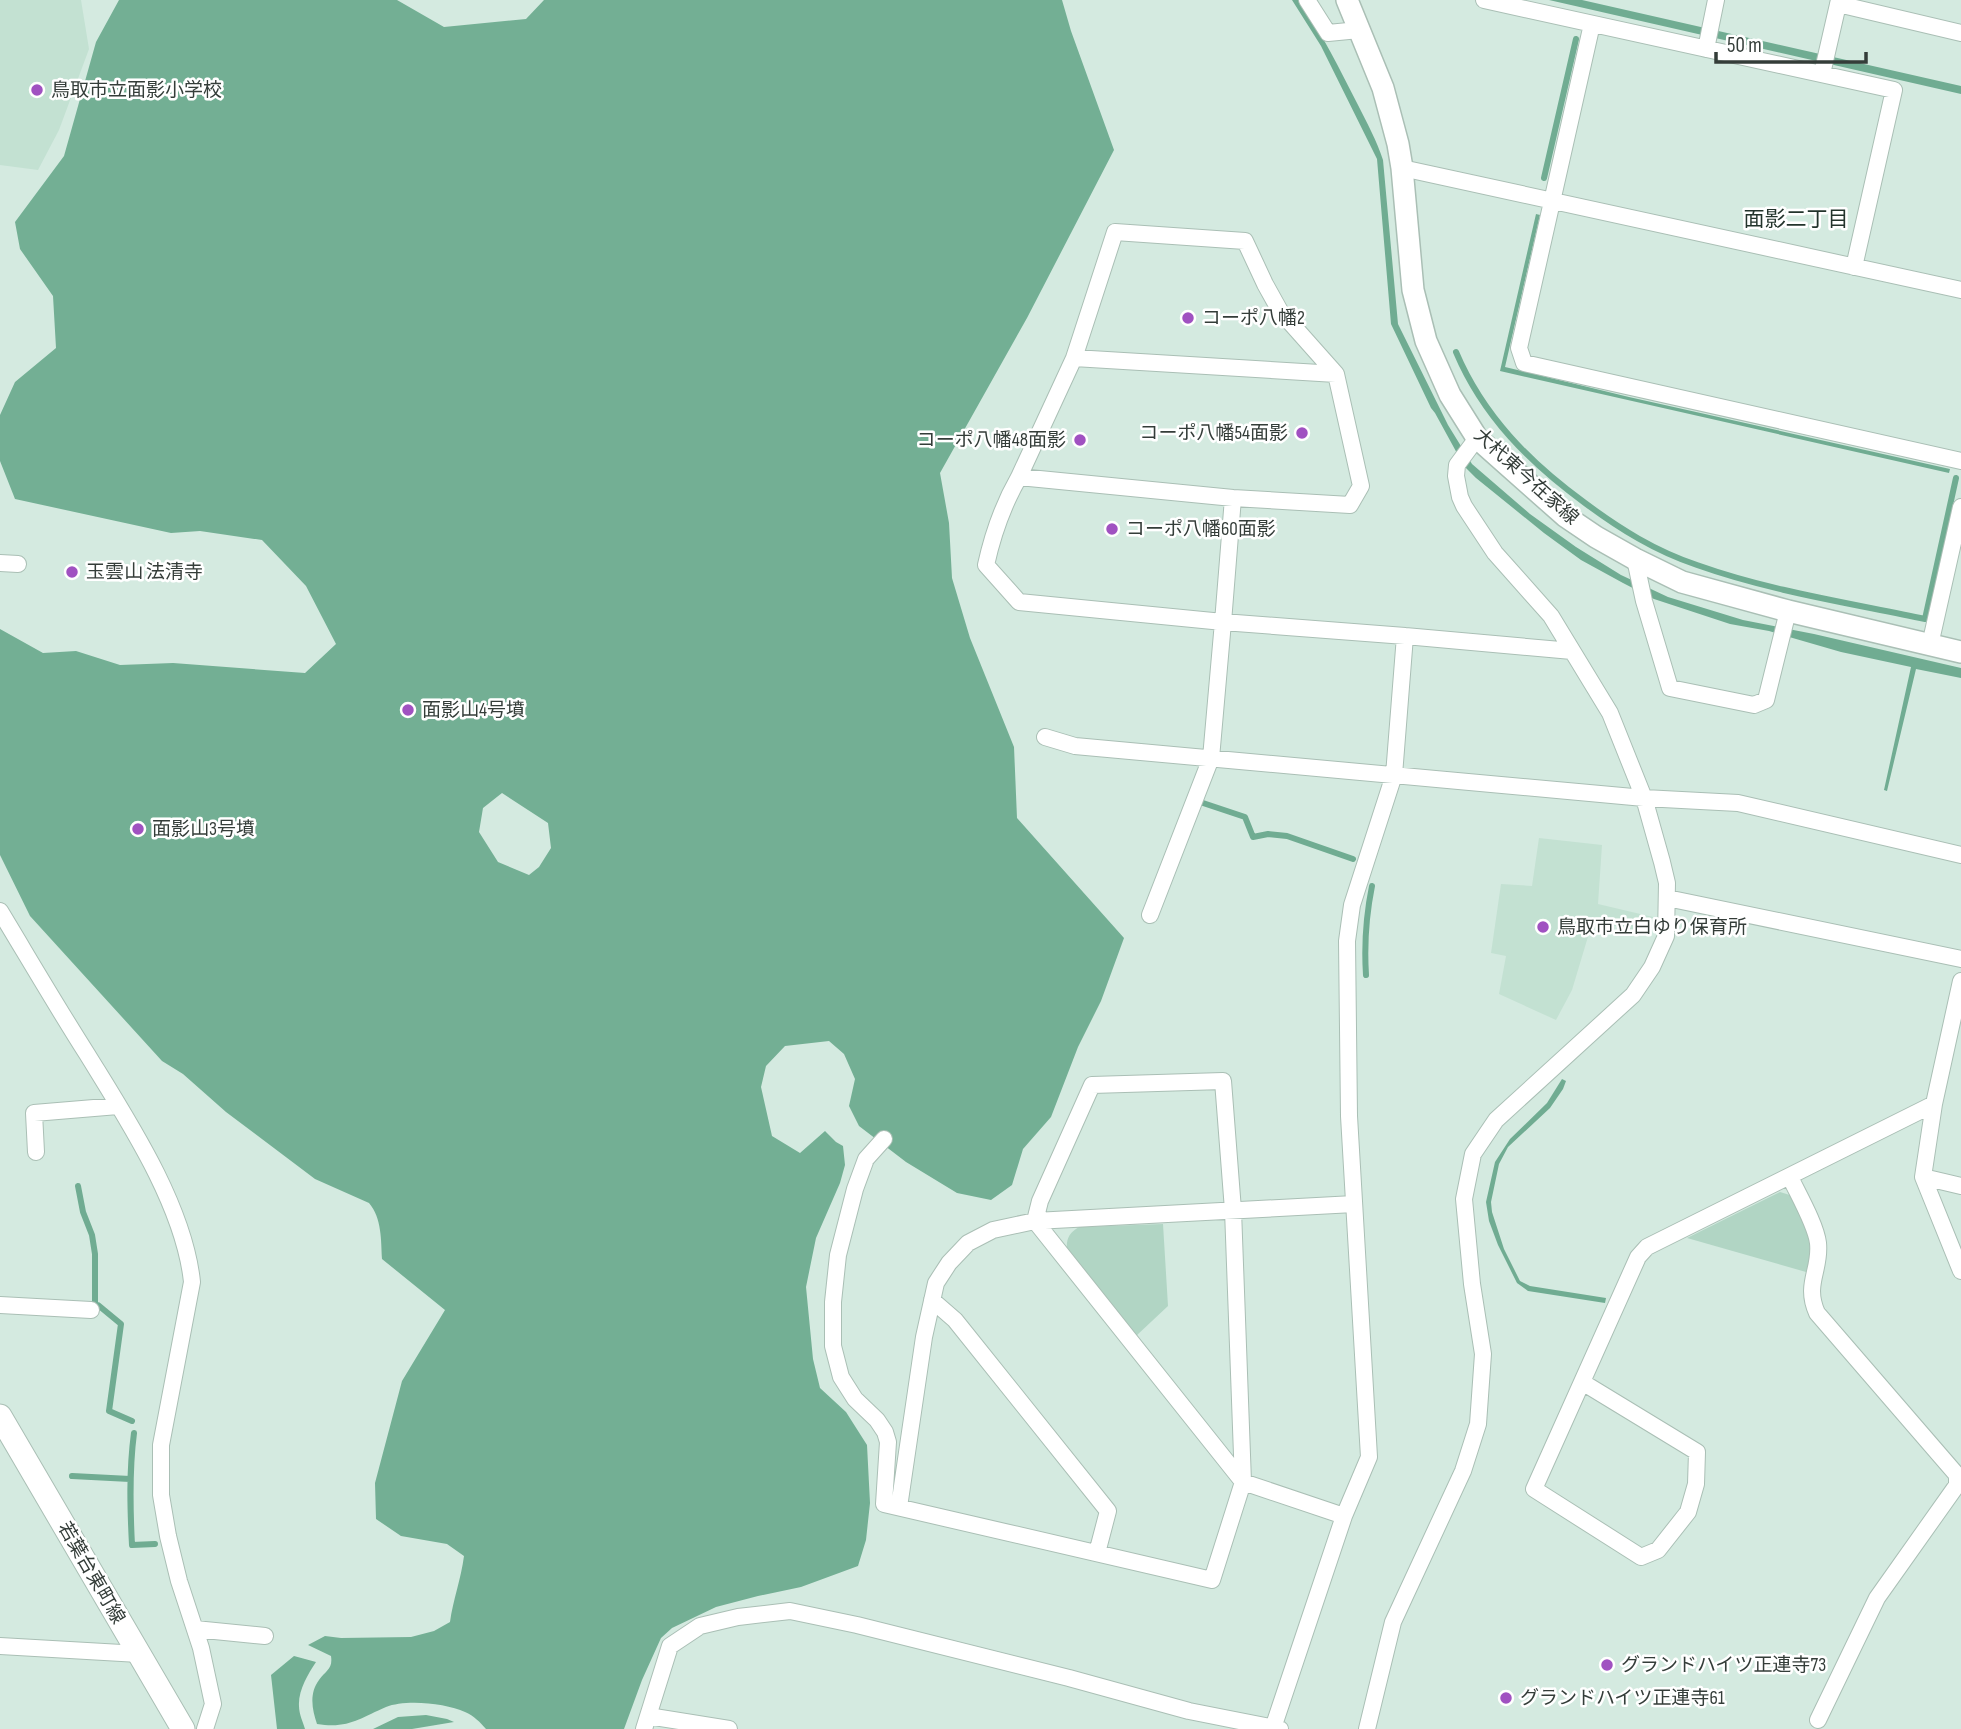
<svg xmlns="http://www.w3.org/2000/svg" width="1961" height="1729" font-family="'Sofia Sans Condensed','Noto Sans JP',sans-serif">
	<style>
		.built { fill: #c3e1d2 }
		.green { fill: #b1d5c4 }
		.forest { fill: #73af94; fill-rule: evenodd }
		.water { fill: #70ac92 }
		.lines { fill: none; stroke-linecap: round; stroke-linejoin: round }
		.stream { stroke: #70ac92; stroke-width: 6 }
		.minor-casing { stroke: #aabfb5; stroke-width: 18 }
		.tertiary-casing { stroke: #aabfb5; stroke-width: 24 }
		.secondary-casing { stroke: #aabfb5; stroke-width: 25 }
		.minor { stroke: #fff; stroke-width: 16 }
		.tertiary { stroke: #fff; stroke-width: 21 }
		.secondary { stroke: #fff; stroke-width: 23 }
		.poi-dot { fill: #a051c1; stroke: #fff; stroke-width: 2.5 }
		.labels { text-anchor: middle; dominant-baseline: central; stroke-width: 5; stroke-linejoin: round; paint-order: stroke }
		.poi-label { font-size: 19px; fill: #343d39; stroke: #fff; text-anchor: start }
		.street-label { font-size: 19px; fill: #343d39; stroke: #fff }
		.neighbourhood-label { font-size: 21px; fill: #23342c; stroke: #fff }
	</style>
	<rect width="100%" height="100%" fill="#d4eae0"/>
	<path class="built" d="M 0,0 L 81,0 L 89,49 L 59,130 L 38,170 L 0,165 Z
		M 1539,838 L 1602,845 L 1598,904 L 1653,917 L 1648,935 L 1593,920 L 1572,990 L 1556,1020 L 1499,994 L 1506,956 L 1491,953 L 1501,884 L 1532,886 Z"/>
	<path class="green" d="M 1780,1192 L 1793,1196 C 1803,1225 1817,1240 1806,1272 L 1687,1238 Z
		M 1163,1224 L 1168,1306 L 1136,1336 L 1067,1250 C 1066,1239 1069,1233 1079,1227 Z"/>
	<path class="forest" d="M 119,0 L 397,0 L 444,27 L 526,19 L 544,0 L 1062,0 L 1071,31 L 1114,150 L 1027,318 L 940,473 L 949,523 L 952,578 L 970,638 L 1014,747 L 1017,818 L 1124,938 L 1101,1001 L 1078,1047 L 1051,1117 L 1023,1149 L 1012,1185 L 991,1200 L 957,1193 L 906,1162 L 859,1126 L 849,1106 L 855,1079 L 844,1054 L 829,1041 L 785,1046 L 766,1066 L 761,1087 L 772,1136 L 800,1153 L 825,1131 L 836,1142 L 843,1146 L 845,1165 L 840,1183 L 816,1238 L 806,1287 L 813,1359 L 820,1388 L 846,1412 L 867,1445 L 870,1503 L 866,1540 L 858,1566 L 801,1587 L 758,1596 L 716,1607 L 672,1628 L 661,1638 L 642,1680 L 624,1729 L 486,1729 C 480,1722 474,1716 465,1712 C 446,1703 405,1699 386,1707 C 360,1718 349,1729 317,1724 C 312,1710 309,1693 319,1680 C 326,1670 333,1669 331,1656 L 308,1645 L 325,1636 L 341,1638 L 411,1637 L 434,1631 L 450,1622 C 453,1600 461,1579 464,1556 L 447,1544 L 401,1536 L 376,1519 L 375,1483 L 402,1381 L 445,1310 L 382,1259 C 381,1241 382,1218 369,1203 L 315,1179 L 226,1112 L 183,1074 L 162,1061 L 30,916 L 0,855 L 0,629 L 43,653 L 76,651 L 120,665 L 173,663 L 305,673 L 336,644 L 306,586 L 262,540 L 200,531 L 171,533 L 15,499 L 0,461 L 0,415 L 15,382 L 56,348 L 53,296 L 20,249 L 15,222 L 64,156 L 96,42 ZM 502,793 L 548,823 L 551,848 L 539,867 L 529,875 L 498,862 L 479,832 L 483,808 Z
		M 294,1656 L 316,1662 C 308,1674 298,1691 299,1706 C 299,1714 303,1722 305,1729 L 277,1729 L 271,1675 Z
		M 426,1715 L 447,1719 L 454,1722 L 412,1729 L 373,1729 L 398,1717 Z"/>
	<path class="water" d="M 1292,0 L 1299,0 C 1322,33 1340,70 1358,105 C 1367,123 1377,141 1383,160 L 1398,324 L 1448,425 L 1472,464 L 1530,514 L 1576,547 L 1621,575 L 1668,597 L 1743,620 L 1814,634 L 1961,668 L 1961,678 L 1916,669 L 1887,791 L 1884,790 L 1911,667 L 1841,652 L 1769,631 L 1730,624 L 1654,599 L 1623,583 L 1581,560 L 1544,533 L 1476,478 L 1464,466 L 1435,413 L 1431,408 L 1391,324 L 1377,159 L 1321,46 Z
		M 1549,0 L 1582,0 L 1961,86 L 1961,94 Z
		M 1536,214 L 1540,215 L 1505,367 L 1629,397 L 1950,469 L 1949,473 L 1500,371 Z
		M 1562,1079 L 1566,1081 L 1563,1089 L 1550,1108 L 1508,1147 L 1499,1164 L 1491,1202 L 1492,1212 L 1504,1249 L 1520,1281 L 1530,1286 L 1606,1298 L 1605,1303 L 1528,1291 L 1517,1283 L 1498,1245 L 1489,1221 L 1486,1202 L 1495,1162 L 1510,1139 L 1547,1103 Z"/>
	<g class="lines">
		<path class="stream" d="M 1544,178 L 1576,39
			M 1456,352 C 1483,416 1530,463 1585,503 C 1620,529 1655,551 1697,565 C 1770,591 1849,603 1925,619 L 1956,478
			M 1203,803 L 1245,817 L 1253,837 L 1268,834 L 1287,836 L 1353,859
			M 1366,975 C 1364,944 1366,916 1372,886
			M 78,1186 L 83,1212 L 92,1235 L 95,1254 L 95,1305
			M 89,1305 L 98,1305 L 121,1324 L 109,1411 L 132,1421
			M 134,1433 C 129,1471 130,1507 132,1545 L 155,1544
			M 72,1476 L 130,1479"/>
		<defs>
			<path id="minor" d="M 1307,0 L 1328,33 L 1359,30
				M 1484,0 L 1894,90 L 1854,267
				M 1838,4 L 1961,33
				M 1592,24 L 1519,348 L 1524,363 L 1961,461
				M 1706,49 L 1716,0
				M 1822,74 L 1839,0
				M 1402,168 L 1961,290
				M 1115,232 L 1245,241 L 1265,284 L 1280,311 L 1336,374 L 1361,486 L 1350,505 L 1233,498 L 1019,477 L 1074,358 Z
				M 1074,358 L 1336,374
				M 1019,477 C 1003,505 993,533 986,565 L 1019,602 L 1223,622 L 1233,498
				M 1635,559 L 1644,601 L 1670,688 L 1754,705 L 1766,700 L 1788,611
				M 0,563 L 18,564
				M 1930,645 L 1961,507
				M 1045,737 L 1075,746 L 1644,798 L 1738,803 L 1961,855
				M 1667,898 L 1961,959
				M 0,911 C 29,959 57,1007 87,1054 C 127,1119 184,1205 192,1282 L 161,1445 L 161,1495 L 168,1536 L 179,1581 L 201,1648 L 213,1704 L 205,1729
				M 1150,915 L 1211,758 L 1223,622 L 1405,636 L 1572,651
				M 1961,981 L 1934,1104 L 1923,1177 L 1961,1271
				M 884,1139 L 866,1159 L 855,1189 L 838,1255 L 833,1302 L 833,1346 L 841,1377 L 855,1399 L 877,1420 L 885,1432 L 888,1442 L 884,1504 L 1212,1580 L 1243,1482 L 1233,1210 L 1223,1081 L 1092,1085 L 1040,1201 L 1035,1221 L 993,1230 L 968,1243 L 949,1263 L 936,1283 L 924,1337 L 899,1507
				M 36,1152 L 34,1113 L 118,1106
				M 1790,1177 C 1798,1194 1816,1225 1818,1243 C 1821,1270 1804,1284 1817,1313 L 1957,1475 L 1957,1485 L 1877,1598 L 1818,1720
				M 1923,1177 L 1961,1186
				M 1035,1221 L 1243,1482 L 1344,1516
				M 1035,1221 L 1354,1204
				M 932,1300 L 955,1320 L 1108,1511 L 1097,1553
				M 0,1305 L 91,1310
				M 1582,1382 L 1697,1452 L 1696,1484 L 1688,1512 L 1658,1550 L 1641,1557 L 1534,1489 L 1638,1257 L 1647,1247 L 1934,1104
				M 195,1629 L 265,1636
				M 0,1646 L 139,1654
				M 648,1716 L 729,1729
				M 1273,1728 L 1344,1516 L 1369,1457 L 1349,1116 L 1347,941 L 1352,905 L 1394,775 L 1405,636
				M 644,1729 L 670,1646 L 700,1626 L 738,1617 L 790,1611 L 857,1625 L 1069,1678 L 1189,1711 L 1280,1729
				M 1367,1729 L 1393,1622 L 1463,1471 L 1478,1424 L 1483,1354 L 1472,1284 L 1464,1199 L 1473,1154 L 1496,1120 L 1633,995 L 1652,967 L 1666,936 L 1667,883 L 1662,862 L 1644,798 L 1610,713 L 1551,616 L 1495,553 L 1464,506 L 1460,497 L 1456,476 L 1457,465 L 1477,438"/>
			<path id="tertiary" d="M 1347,0 L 1383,88 L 1398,144 L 1402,168 L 1413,290 L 1426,341 L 1450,395 L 1477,438 L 1565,516 L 1596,537 L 1635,559 L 1682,582 L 1788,611 L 1961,652"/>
			<path id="secondary" d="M 0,1416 L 183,1729"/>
		</defs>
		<use href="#minor" class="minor-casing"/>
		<use href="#tertiary" class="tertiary-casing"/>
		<use href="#secondary" class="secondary-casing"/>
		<use href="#minor" class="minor"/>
		<use href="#tertiary" class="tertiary"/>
		<use href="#secondary" class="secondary"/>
	</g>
	<g class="poi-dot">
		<circle cx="37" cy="90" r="7"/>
		<circle cx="1188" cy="318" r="7"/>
		<circle cx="1302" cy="433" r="7"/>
		<circle cx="1080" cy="440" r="7"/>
		<circle cx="1112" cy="529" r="7"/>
		<circle cx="72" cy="572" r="7"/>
		<circle cx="408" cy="710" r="7"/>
		<circle cx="138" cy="829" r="7"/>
		<circle cx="1543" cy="927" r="7"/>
		<circle cx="1607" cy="1665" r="7"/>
		<circle cx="1506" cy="1698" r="7"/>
	</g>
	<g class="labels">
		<g class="poi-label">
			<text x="51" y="90">鳥取市立面影小学校</text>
			<text x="1202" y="318">コーポ八幡2</text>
			<text x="1288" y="433" text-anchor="end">コーポ八幡54面影</text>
			<text x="1066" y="440" text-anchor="end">コーポ八幡48面影</text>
			<text x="1126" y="529">コーポ八幡60面影</text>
			<text x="86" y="572">玉雲山 法清寺</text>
			<text x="422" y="710">面影山4号墳</text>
			<text x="152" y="829">面影山3号墳</text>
			<text x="1557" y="927">鳥取市立白ゆり保育所</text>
			<text x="1621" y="1665">グランドハイツ正連寺73</text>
			<text x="1520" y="1698">グランドハイツ正連寺61</text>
		</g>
		<g class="street-label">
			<text transform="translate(1526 477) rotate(42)">大杙東今在家線</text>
			<text transform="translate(91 1573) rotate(60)">若葉台東町線</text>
		</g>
		<g class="neighbourhood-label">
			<text x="1796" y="219">面影二丁目</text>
		</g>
	</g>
	<path d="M1716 52v10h150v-10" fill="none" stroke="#343d39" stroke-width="3.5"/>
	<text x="1727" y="52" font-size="21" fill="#343d39" stroke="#ffffff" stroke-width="5" paint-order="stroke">50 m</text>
</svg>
